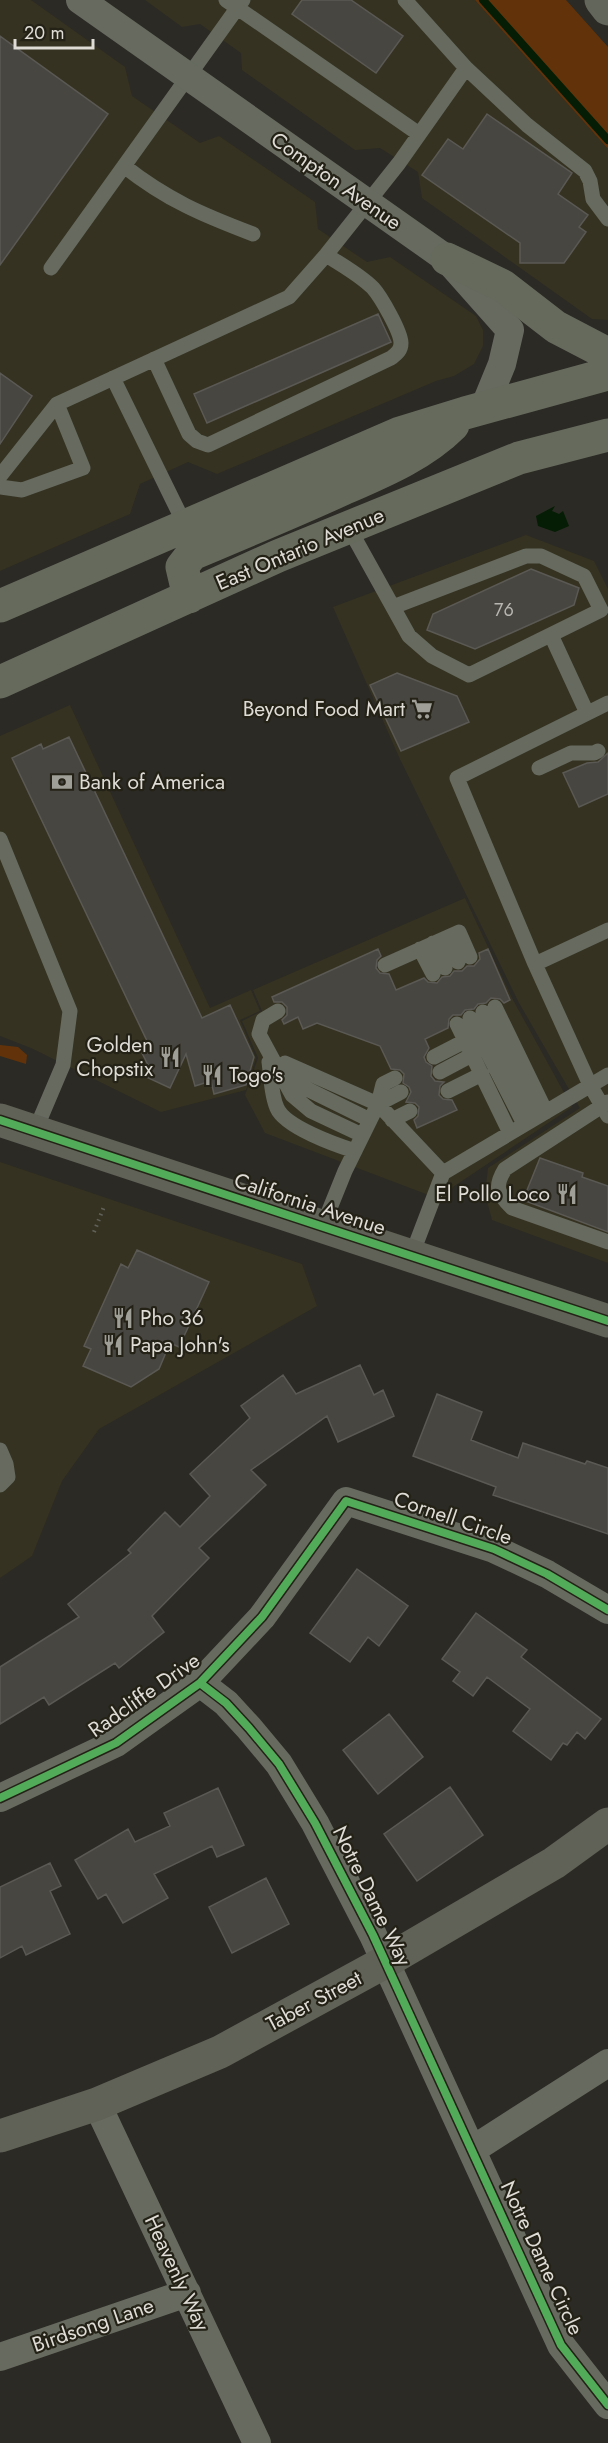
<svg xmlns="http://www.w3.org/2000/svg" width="608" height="2443" font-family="Jost,sans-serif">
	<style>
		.built { fill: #353221 }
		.green { fill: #62330a }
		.water { fill: #041d04 }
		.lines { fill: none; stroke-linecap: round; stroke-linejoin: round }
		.stream { stroke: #041d04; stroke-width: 8 }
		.building { fill: #484641; stroke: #5b5954; stroke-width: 1.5 }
		.path { stroke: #606159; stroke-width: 4; stroke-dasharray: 1.5 4.5; stroke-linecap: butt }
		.lane { stroke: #666a5f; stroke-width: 15 }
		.street { stroke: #666a5f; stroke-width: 28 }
		.secondary { stroke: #606157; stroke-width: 33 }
		.primary { stroke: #666a5d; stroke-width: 33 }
		.highway { stroke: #63665a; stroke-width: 33 }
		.cycleway-casing { stroke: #242217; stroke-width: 11 }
		.cycleway { stroke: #51ab58; stroke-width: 8 }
		.labels { text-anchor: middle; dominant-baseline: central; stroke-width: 4.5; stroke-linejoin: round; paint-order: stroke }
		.number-label { font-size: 18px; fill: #b8b6b0 }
		.street-label { font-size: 21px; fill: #dedcd5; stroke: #242217 }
		.poi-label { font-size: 21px; fill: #dedcd5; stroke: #242217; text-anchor: start }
	</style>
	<rect width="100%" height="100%" fill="#2b2a24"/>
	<path class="built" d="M 0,0 L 31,0 L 125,67 L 132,96 L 200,143 L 219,136 L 315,202 L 318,229 L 367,262 L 390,257 L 476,316 L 483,330 L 483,346 L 474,364 L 454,376 L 436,381 L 217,474 L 188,462 L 140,484 L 130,514 L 0,571 Z
		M 145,0 L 475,0 L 608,149 L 608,320 L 592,319 L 422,198 L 418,172 L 380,148 L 355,150 L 242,70 L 241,53 L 200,24 L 182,27 Z
		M 526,535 L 594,561 L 608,589 L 608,1263 L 492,1220 L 485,1194 L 488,1168 L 580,1108 L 519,1003 L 399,757 L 333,607 Z
		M 70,705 L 210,1008 L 251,990 L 260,1011 L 240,1020 L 256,1058 L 246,1090 L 161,1112 L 31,1048 L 0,1036 L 0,736 Z
		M 465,898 L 512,998 L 572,1107 L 453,1187 L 447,1202 L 265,1133 L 245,1095 L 258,1058 L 242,1021 L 262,1011 L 253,990 Z
		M 0,1162 L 302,1264 L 317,1306 L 99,1429 L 62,1481 L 32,1556 L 0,1578 Z"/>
	<path class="green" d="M 475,0 L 566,0 L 608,47 L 608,149 Z
		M 0,1045 L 18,1047 L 27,1055 L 26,1064 L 0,1056 Z"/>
	<path class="water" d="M 555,506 L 552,511 L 559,514 L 563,511 L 569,526 L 555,532 L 538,526 L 536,516 Z"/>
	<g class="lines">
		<path class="stream" d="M 483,0 L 608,140"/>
	</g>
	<path class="building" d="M 302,0 L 351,0 L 403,36 L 376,73 L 292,14 Z
		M 0,36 L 108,114 L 0,265 Z
		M 487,114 L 572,173 L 558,194 L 588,215 L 579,227 L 586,232 L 564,263 L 520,263 L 520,243 L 422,175 L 448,139 L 463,149 Z
		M 378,314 L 391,342 L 207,423 L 194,394 Z
		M 0,373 L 32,396 L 0,444 Z
		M 531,569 L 579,588 L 574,605 L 475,649 L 427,630 L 433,614 Z
		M 397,673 L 457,696 L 469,722 L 401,751 L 370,685 Z
		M 69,737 L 202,1018 L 230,1005 L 254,1057 L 246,1085 L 214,1094 L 211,1081 L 195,1086 L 186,1054 L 170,1088 L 144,1076 L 149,1067 L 138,1045 L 147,1041 L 12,758 L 41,744 L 43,749 Z
		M 608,753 L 608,794 L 579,807 L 563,773 L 587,763 L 598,762 Z
		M 378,949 L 381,956 L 377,960 L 376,968 L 380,973 L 389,974 L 396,990 L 424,978 L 428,982 L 437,983 L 442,977 L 450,976 L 454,971 L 462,971 L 467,966 L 474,966 L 480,959 L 479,953 L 488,949 L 510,1000 L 504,1003 L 500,999 L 491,998 L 486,1003 L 478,1004 L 474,1009 L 465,1010 L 461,1015 L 453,1015 L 449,1019 L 448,1028 L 425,1039 L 429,1048 L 424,1057 L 426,1062 L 432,1066 L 431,1076 L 435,1081 L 444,1082 L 440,1086 L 439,1095 L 443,1099 L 452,1100 L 457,1110 L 417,1128 L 414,1120 L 418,1116 L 419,1107 L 415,1103 L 406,1102 L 411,1092 L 409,1087 L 403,1083 L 404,1074 L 400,1070 L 391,1069 L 380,1046 L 317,1023 L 303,1029 L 298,1017 L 284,1024 L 282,1020 L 287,1015 L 287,1007 L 282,1002 L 274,1002 L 272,997 Z
		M 540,1158 L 583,1173 L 582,1177 L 608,1186 L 608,1232 L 523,1200 Z
		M 137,1250 L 209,1282 L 179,1347 L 170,1343 L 159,1369 L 131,1387 L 83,1366 L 91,1349 L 84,1346 L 121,1264 L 128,1268 Z
		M 360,1365 L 374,1395 L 383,1390 L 394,1416 L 338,1442 L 327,1416 L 251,1470 L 266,1485 L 199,1548 L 209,1558 L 152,1616 L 164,1632 L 119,1668 L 115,1663 L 49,1705 L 44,1697 L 0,1724 L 0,1667 L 79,1617 L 68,1604 L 131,1553 L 128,1550 L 165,1512 L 180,1527 L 210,1496 L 190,1474 L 250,1418 L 241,1406 L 283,1375 L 296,1394 Z
		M 437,1394 L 482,1412 L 471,1440 L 518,1458 L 523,1443 L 585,1464 L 587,1461 L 608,1468 L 608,1534 L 493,1495 L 496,1487 L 413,1456 Z
		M 357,1569 L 408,1606 L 379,1646 L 368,1637 L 350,1662 L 310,1633 Z
		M 476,1613 L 527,1650 L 521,1657 L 601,1719 L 585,1739 L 577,1732 L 567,1745 L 563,1743 L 551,1760 L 513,1731 L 530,1709 L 487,1677 L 473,1696 L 453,1681 L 460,1672 L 442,1659 Z
		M 389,1714 L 423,1757 L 378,1794 L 343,1750 Z
		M 450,1787 L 483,1835 L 417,1881 L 384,1834 Z
		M 218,1788 L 244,1845 L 217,1857 L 212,1846 L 154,1874 L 168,1898 L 123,1923 L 106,1894 L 98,1899 L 75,1860 L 128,1829 L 135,1842 L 170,1826 L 164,1813 Z
		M 50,1863 L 61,1886 L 50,1891 L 70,1934 L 26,1955 L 22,1946 L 0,1958 L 0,1887 Z
		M 266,1878 L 289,1924 L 232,1953 L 209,1907 Z"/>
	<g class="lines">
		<path class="path" d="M 94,1232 L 105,1204"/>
		<path class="lane" d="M 226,0 L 419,134
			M 466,68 L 527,125 L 585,171 L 590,181 L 593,199 L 608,219
			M 124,166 C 167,200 203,215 253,234
			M 51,268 L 243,0
			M 154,359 L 189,434 L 197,441 L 208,445 L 391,358 C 396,354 401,351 401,343 C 401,332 381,297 373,288 C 360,275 342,265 326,255
			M 113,378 L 185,525
			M 0,476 L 57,404 L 289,297 L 326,255 L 399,163 L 466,68 L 405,0
			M 0,487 L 22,490 L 83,468 L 57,404
			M 349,528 L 409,636 L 432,656 L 469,675 L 601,610 L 584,576 L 541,556 L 526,556 L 393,607
			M 551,635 L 587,713
			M 608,703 L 457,778 L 535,964 L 590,1085 L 608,1116
			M 539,768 L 571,753 L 594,753 L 598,751
			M 0,839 L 70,1011 L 63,1065 L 35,1131
			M 446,938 L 458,962
			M 433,943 L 445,968
			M 420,949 L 433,974
			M 535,964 L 608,930
			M 385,965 L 459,932 L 470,957
			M 495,1007 L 546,1112
			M 278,1011 L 263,1020 L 259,1034 L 292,1095 L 311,1111 L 362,1135
			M 483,1012 L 534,1118
			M 470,1018 L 524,1124
			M 457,1024 L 510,1133
			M 434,1057 L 465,1041
			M 269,1062 C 271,1076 271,1095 277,1108 C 285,1127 336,1145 355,1151
			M 285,1063 L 378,1104
			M 280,1065 L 305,1088 L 370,1120
			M 440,1072 L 472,1055
			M 448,1091 L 482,1074
			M 608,1102 L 505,1169 C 494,1187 497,1193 512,1208 L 608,1242
			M 378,1104 L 383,1084 L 395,1078
			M 378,1104 L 401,1092
			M 392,1120 L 410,1111
			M 322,1228 L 345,1171 L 378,1104 L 443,1173
			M 411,1257 L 443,1173 L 608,1075
			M 0,1450 L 6,1464 L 8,1477 L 0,1485"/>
		<path class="street" d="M 80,0 L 447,259 L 510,330 L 502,364 L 484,408
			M 200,1683 L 226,1703 L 249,1728 L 279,1764 L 315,1823 L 373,1935 L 561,2345 L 608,2405
			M 0,1798 L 116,1743 L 200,1683 L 262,1617 L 346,1501 L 494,1549 L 547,1574 L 608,1610
			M 97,2104 L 257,2443
			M 472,2150 L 608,2063
			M 0,2357 L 187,2293"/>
		<path class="secondary" d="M 0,1120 L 608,1321
			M 0,2136 L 97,2104 L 220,2052 L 385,1962 L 554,1863 L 608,1824"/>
		<path class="primary" d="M 447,259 L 503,286 L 556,327 L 608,354
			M 189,597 L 182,567 L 192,554 C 242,533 293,512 343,489 C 382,472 423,455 453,425
			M 0,606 L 400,433 L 465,413 L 608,374
			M 0,682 L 278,556 L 519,458 L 608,435"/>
		<path class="highway" d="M 601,0 L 608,9"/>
		<defs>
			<path id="cycleway" d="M 0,1120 L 608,1321
				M 200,1683 L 226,1703 L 249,1728 L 279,1764 L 315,1823 L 373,1935 L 561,2345 L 608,2405
				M 0,1798 L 116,1743 L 200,1683 L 262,1617 L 346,1501 L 494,1549 L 547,1574 L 608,1610"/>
		</defs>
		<use href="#cycleway" class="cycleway-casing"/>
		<use href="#cycleway" class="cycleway"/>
	</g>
	<defs>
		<symbol id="supermarket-bare" viewBox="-9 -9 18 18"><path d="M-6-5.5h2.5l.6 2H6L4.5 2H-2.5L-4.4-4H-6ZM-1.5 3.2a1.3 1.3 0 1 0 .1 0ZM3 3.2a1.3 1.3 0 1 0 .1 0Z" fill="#9f9e97" stroke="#242217" stroke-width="2.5" paint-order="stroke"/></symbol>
		<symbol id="bank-bare" viewBox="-9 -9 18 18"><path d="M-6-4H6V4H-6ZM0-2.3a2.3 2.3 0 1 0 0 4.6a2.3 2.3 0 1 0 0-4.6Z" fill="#9f9e97" stroke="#242217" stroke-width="2.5" paint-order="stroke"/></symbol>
		<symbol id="restaurant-bare" viewBox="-9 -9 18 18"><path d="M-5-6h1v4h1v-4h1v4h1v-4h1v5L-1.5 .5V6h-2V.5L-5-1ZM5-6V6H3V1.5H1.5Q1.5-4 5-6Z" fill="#9f9e97" stroke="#242217" stroke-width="2.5" paint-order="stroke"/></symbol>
	</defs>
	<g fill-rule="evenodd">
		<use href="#supermarket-bare" x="407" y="694" width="30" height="30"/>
		<use href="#bank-bare" x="47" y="767" width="30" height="30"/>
		<use href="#restaurant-bare" x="155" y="1042" width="30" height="30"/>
		<use href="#restaurant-bare" x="197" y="1060" width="30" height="30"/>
		<use href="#restaurant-bare" x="552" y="1179" width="30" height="30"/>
		<use href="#restaurant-bare" x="108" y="1303" width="30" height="30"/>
		<use href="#restaurant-bare" x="98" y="1330" width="30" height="30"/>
	</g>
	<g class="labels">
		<g class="number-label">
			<text x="504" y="610">76</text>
		</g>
		<g class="street-label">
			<text transform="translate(336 181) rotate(35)">Compton Avenue</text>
			<text transform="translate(300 549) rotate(-23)">East Ontario Avenue</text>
			<text transform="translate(310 1204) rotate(18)">California Avenue</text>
			<text transform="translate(453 1518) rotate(19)">Cornell Circle</text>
			<text transform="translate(144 1695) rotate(-35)">Radcliffe Drive</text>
			<text transform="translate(372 1896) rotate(64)">Notre Dame Way</text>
			<text transform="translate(314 2001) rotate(-28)">Taber Street</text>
			<text transform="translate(542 2258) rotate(65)">Notre Dame Circle</text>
			<text transform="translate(177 2273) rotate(65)">Heavenly Way</text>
			<text transform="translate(93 2325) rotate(-19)">Birdsong Lane</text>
		</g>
		<g class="poi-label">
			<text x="405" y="709" text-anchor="end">Beyond Food Mart</text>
			<text x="79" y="782">Bank of America</text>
			<text x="153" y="1045" text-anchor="end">Golden<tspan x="153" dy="24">Chopstix</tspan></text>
			<text x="229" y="1075">Togo's</text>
			<text x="550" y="1194" text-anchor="end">El Pollo Loco</text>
			<text x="140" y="1318">Pho 36</text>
			<text x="130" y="1345">Papa John's</text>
		</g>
	</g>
	<path d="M15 39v9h78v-9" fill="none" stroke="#dedcd5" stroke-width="3"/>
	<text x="24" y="39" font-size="18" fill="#dedcd5" stroke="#242217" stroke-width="4.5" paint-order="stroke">20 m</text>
</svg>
